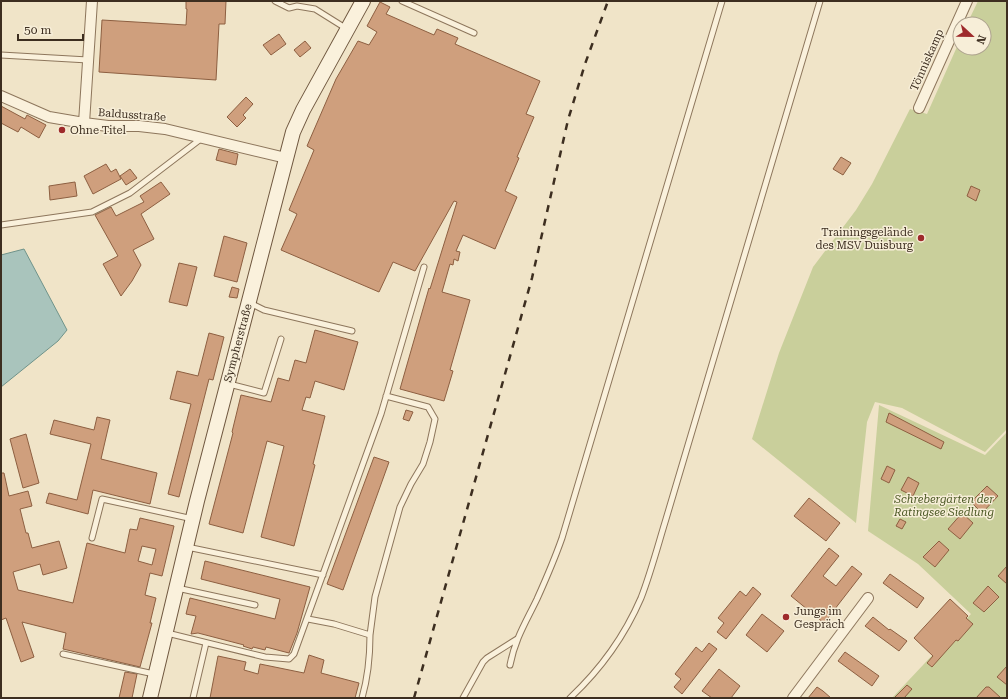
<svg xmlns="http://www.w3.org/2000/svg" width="1008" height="699" font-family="'Roboto Serif',serif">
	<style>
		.green { fill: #c9cf9b }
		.water { fill: #a9c4bc; stroke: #6f938a }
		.building { fill: #cf9f7d; stroke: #8d5f41; fill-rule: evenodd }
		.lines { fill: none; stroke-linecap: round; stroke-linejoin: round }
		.lane-casing { stroke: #8d765c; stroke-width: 7 }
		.street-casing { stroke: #8d765c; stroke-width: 12 }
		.secondary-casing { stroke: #6f573f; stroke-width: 16 }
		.lane { stroke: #faf1dc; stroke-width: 5 }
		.street { stroke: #faf1dc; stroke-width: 10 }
		.secondary { stroke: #faf1dc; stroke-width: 14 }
		.rail { stroke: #3d2e20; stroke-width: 2.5; stroke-dasharray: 7 7; stroke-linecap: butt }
		.poi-dot { fill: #9e2a2b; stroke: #f7eed8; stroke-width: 1.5 }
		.labels { text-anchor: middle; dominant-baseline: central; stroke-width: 3; stroke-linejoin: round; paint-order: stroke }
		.street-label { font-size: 11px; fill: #3d2e20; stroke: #f7eed8 }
		.poi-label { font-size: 11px; fill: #3d2e20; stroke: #f7eed8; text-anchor: start }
		.park-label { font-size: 11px; font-style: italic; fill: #4d5a26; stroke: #f7eed8 }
	</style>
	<rect width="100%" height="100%" fill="#f0e4c8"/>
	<path class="green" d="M 978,1 L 1007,1 L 1007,429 L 985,452 L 902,408 L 875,402 L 867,422 L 856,523 L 752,439 L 779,353 L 813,267 L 856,210 L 872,184 L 910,109 L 927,114 L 960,40 L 960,48 L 984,48 L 984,24 L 967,24 Z
		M 879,405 L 985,455 L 1007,432 L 1007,698 L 892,698 L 971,614 L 918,564 L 868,531 Z"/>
	<path class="water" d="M 24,249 L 67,330 L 58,341 L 1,387 L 1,255 Z"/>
	<path class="building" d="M 186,1 L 226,1 L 225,24 L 219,24 L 216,80 L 99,72 L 102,20 L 186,25 L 187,9 L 186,9 Z
		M 380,2 L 390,7 L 386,14 L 434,35 L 437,29 L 458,38 L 455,44 L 540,81 L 526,114 L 534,117 L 517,157 L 519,158 L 505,191 L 517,197 L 495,249 L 463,235 L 456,251 L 460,252 L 458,261 L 454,259 L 453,265 L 450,264 L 442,292 L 470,300 L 450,370 L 453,371 L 444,401 L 400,389 L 429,288 L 430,289 L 457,202 L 454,201 L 415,271 L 393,262 L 379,292 L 281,250 L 297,214 L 289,210 L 314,150 L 307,146 L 336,79 L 358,41 L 369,45 L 377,32 L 367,26 Z
		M 279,34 L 286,44 L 271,55 L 263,45 Z
		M 305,41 L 311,48 L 300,57 L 294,50 Z
		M 246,97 L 253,104 L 243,115 L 246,118 L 237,127 L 227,117 Z
		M 1,106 L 25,119 L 27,115 L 46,125 L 39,138 L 21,127 L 18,132 L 1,123 Z
		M 219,149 L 238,154 L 236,165 L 216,160 Z
		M 841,157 L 851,163 L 843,175 L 833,169 Z
		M 106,164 L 111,172 L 116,169 L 121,179 L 93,194 L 84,176 Z
		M 130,169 L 137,178 L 126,185 L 120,176 Z
		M 75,182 L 77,196 L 50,200 L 49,186 Z
		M 161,182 L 170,194 L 141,214 L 154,239 L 133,250 L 141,265 L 132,281 L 121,296 L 103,264 L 118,256 L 95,215 L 111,207 L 116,216 L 144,202 L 140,196 Z
		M 971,186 L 980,190 L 976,201 L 967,196 Z
		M 224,236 L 247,243 L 237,282 L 214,276 Z
		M 179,263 L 197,267 L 187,306 L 169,302 Z
		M 232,287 L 239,289 L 237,298 L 229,297 Z
		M 315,330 L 358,342 L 344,390 L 315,381 L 310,398 L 306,397 L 302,410 L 325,416 L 313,464 L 315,465 L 294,546 L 261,537 L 284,446 L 267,441 L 243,533 L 209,524 L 233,433 L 232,432 L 241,395 L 271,402 L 278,378 L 289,381 L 295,360 L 306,363 Z
		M 209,333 L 224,337 L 213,380 L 209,379 L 179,497 L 168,494 L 191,404 L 170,399 L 177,371 L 198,376 Z
		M 406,410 L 413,412 L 409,421 L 403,419 Z
		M 889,413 L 944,442 L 941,449 L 886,422 Z
		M 97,417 L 110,420 L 101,459 L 157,473 L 150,504 L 93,490 L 88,514 L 46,503 L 49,493 L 77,500 L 91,444 L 50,434 L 54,420 L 94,430 Z
		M 26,434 L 39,483 L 23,488 L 10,439 Z
		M 374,457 L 389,462 L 343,590 L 327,584 Z
		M 887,466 L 895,470 L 889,483 L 881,479 Z
		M 1,473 L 4,473 L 9,496 L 28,491 L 32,506 L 20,509 L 26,533 L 28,533 L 32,548 L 59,541 L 67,568 L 43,575 L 40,564 L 13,572 L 18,590 L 73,603 L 87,543 L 125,553 L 130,529 L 137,530 L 140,518 L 174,526 L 162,576 L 150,573 L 145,595 L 156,598 L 150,623 L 152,623 L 140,667 L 63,649 L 66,633 L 22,622 L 34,657 L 21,662 L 6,618 L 1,620 ZM 142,546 L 156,549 L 152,565 L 138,561 Z
		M 908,477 L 919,483 L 913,496 L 901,490 Z
		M 987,486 L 998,496 L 982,513 L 971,502 Z
		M 809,498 L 840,523 L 826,541 L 794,516 Z
		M 962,513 L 973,523 L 960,539 L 948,529 Z
		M 900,519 L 906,522 L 902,529 L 896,526 Z
		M 939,541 L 949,550 L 935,567 L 923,557 Z
		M 829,548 L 839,556 L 823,576 L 836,586 L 852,566 L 862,574 L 824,623 L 791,596 Z
		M 205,561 L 310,587 L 297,633 L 289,653 L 266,647 L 265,650 L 253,647 L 252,649 L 243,646 L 244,645 L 198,633 L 191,634 L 196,616 L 186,614 L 190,598 L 275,619 L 280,599 L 201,579 Z
		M 1007,566 L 1007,584 L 998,576 Z
		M 890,574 L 924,598 L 917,608 L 883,583 Z
		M 988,586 L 999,597 L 984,612 L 973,603 Z
		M 753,587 L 761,594 L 726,639 L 717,632 L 724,623 L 718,618 L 740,591 L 746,596 Z
		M 950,599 L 968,616 L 966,618 L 973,624 L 958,641 L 956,640 L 932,667 L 927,663 L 933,656 L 914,638 Z
		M 762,614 L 784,631 L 767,652 L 746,635 Z
		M 873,617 L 889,630 L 890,629 L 907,641 L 899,651 L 865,626 Z
		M 709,643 L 717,649 L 682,694 L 674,687 L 681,679 L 675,674 L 696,647 L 702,652 Z
		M 845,652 L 879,676 L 872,686 L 838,661 Z
		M 309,655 L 324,660 L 321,673 L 359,683 L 355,698 L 210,698 L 218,656 L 246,662 L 244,670 L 258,674 L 260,664 L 304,673 Z
		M 1007,666 L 1007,685 L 997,677 Z
		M 719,669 L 740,686 L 731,698 L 712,698 L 702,691 Z
		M 125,672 L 137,674 L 132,698 L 119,698 Z
		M 907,685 L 912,689 L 904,698 L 894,698 Z
		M 817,687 L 823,691 L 831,698 L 808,698 Z
		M 986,687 L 989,687 L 1001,698 L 976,698 Z"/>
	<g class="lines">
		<defs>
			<path id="lane" d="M 275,1 L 289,8 L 297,6 L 315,9 L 347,29
				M 402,1 L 474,33
				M 1,55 L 88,60
				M 1,225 L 92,212 L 130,193 L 202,138
				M 250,303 L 264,310 L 352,331
				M 229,384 L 264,393 L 281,339
				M 92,538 L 102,499 L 193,519
				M 187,547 L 323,575
				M 177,588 L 255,605
				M 308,619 L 334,624 L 370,635 C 370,656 368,677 362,698
				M 167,633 L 265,657 L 289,659 L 294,654 L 381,414 L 424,267
				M 370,635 L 375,597 L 400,507 L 411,484 L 423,464 L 430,442 L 435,419 L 428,407 L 386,396
				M 63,654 L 154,674
				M 510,665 C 515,639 526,622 537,599 C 546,579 555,558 562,538 L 722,1
				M 193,698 L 206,643
				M 463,698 L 483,662 L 487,658 L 517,639
				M 570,698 C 600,670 625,635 641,598 C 651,572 658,545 666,519 L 820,1"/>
			<path id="street" d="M 1,96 L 49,117 L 84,123 L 108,126 L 139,126 L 165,129 L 286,158
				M 919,108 L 967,1
				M 84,123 L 92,1
				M 793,698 L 868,598"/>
			<path id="secondary" d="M 150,698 L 197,501 L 293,132 L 303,110 L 363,1"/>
		</defs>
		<use href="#lane" class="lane-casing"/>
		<use href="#street" class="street-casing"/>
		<use href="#secondary" class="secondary-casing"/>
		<use href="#lane" class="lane"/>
		<use href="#street" class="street"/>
		<use href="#secondary" class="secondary"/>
		<path class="rail" d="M 414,698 L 532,278 L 568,120 L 585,64 L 608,1"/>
	</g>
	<g class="poi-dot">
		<circle cx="62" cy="130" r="4"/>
		<circle cx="921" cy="238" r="4"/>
		<circle cx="786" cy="617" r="4"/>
	</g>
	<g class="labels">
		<g class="street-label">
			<text transform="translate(927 60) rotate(-66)">Tönniskamp</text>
			<text transform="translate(132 115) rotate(4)">Baldusstraße</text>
			<text transform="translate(238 343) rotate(-75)">Sympherstraße</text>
		</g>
		<g class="poi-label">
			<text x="70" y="130">Ohne Titel</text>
			<text x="913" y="232" text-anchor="end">Trainingsgelände<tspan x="913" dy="13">des MSV Duisburg</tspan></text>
			<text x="794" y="611">Jungs im<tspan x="794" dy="13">Gespräch</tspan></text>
		</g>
		<g class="park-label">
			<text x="944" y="499">Schrebergärten der<tspan x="944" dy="13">Ratingsee Siedlung</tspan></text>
		</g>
	</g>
	<rect width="1008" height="699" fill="none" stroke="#3d2e20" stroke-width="4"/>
	<g transform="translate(972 36) rotate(112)"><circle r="19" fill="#f7eed8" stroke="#ada18e"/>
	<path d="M0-3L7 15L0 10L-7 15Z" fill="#9e2a2b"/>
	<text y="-6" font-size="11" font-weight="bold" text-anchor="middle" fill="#3d2e20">N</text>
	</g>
	<path d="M18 34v6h65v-6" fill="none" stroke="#3d2e20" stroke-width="2"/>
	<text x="24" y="34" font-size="12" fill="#3d2e20" stroke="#f7eed8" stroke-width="3" paint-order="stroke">50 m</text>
</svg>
